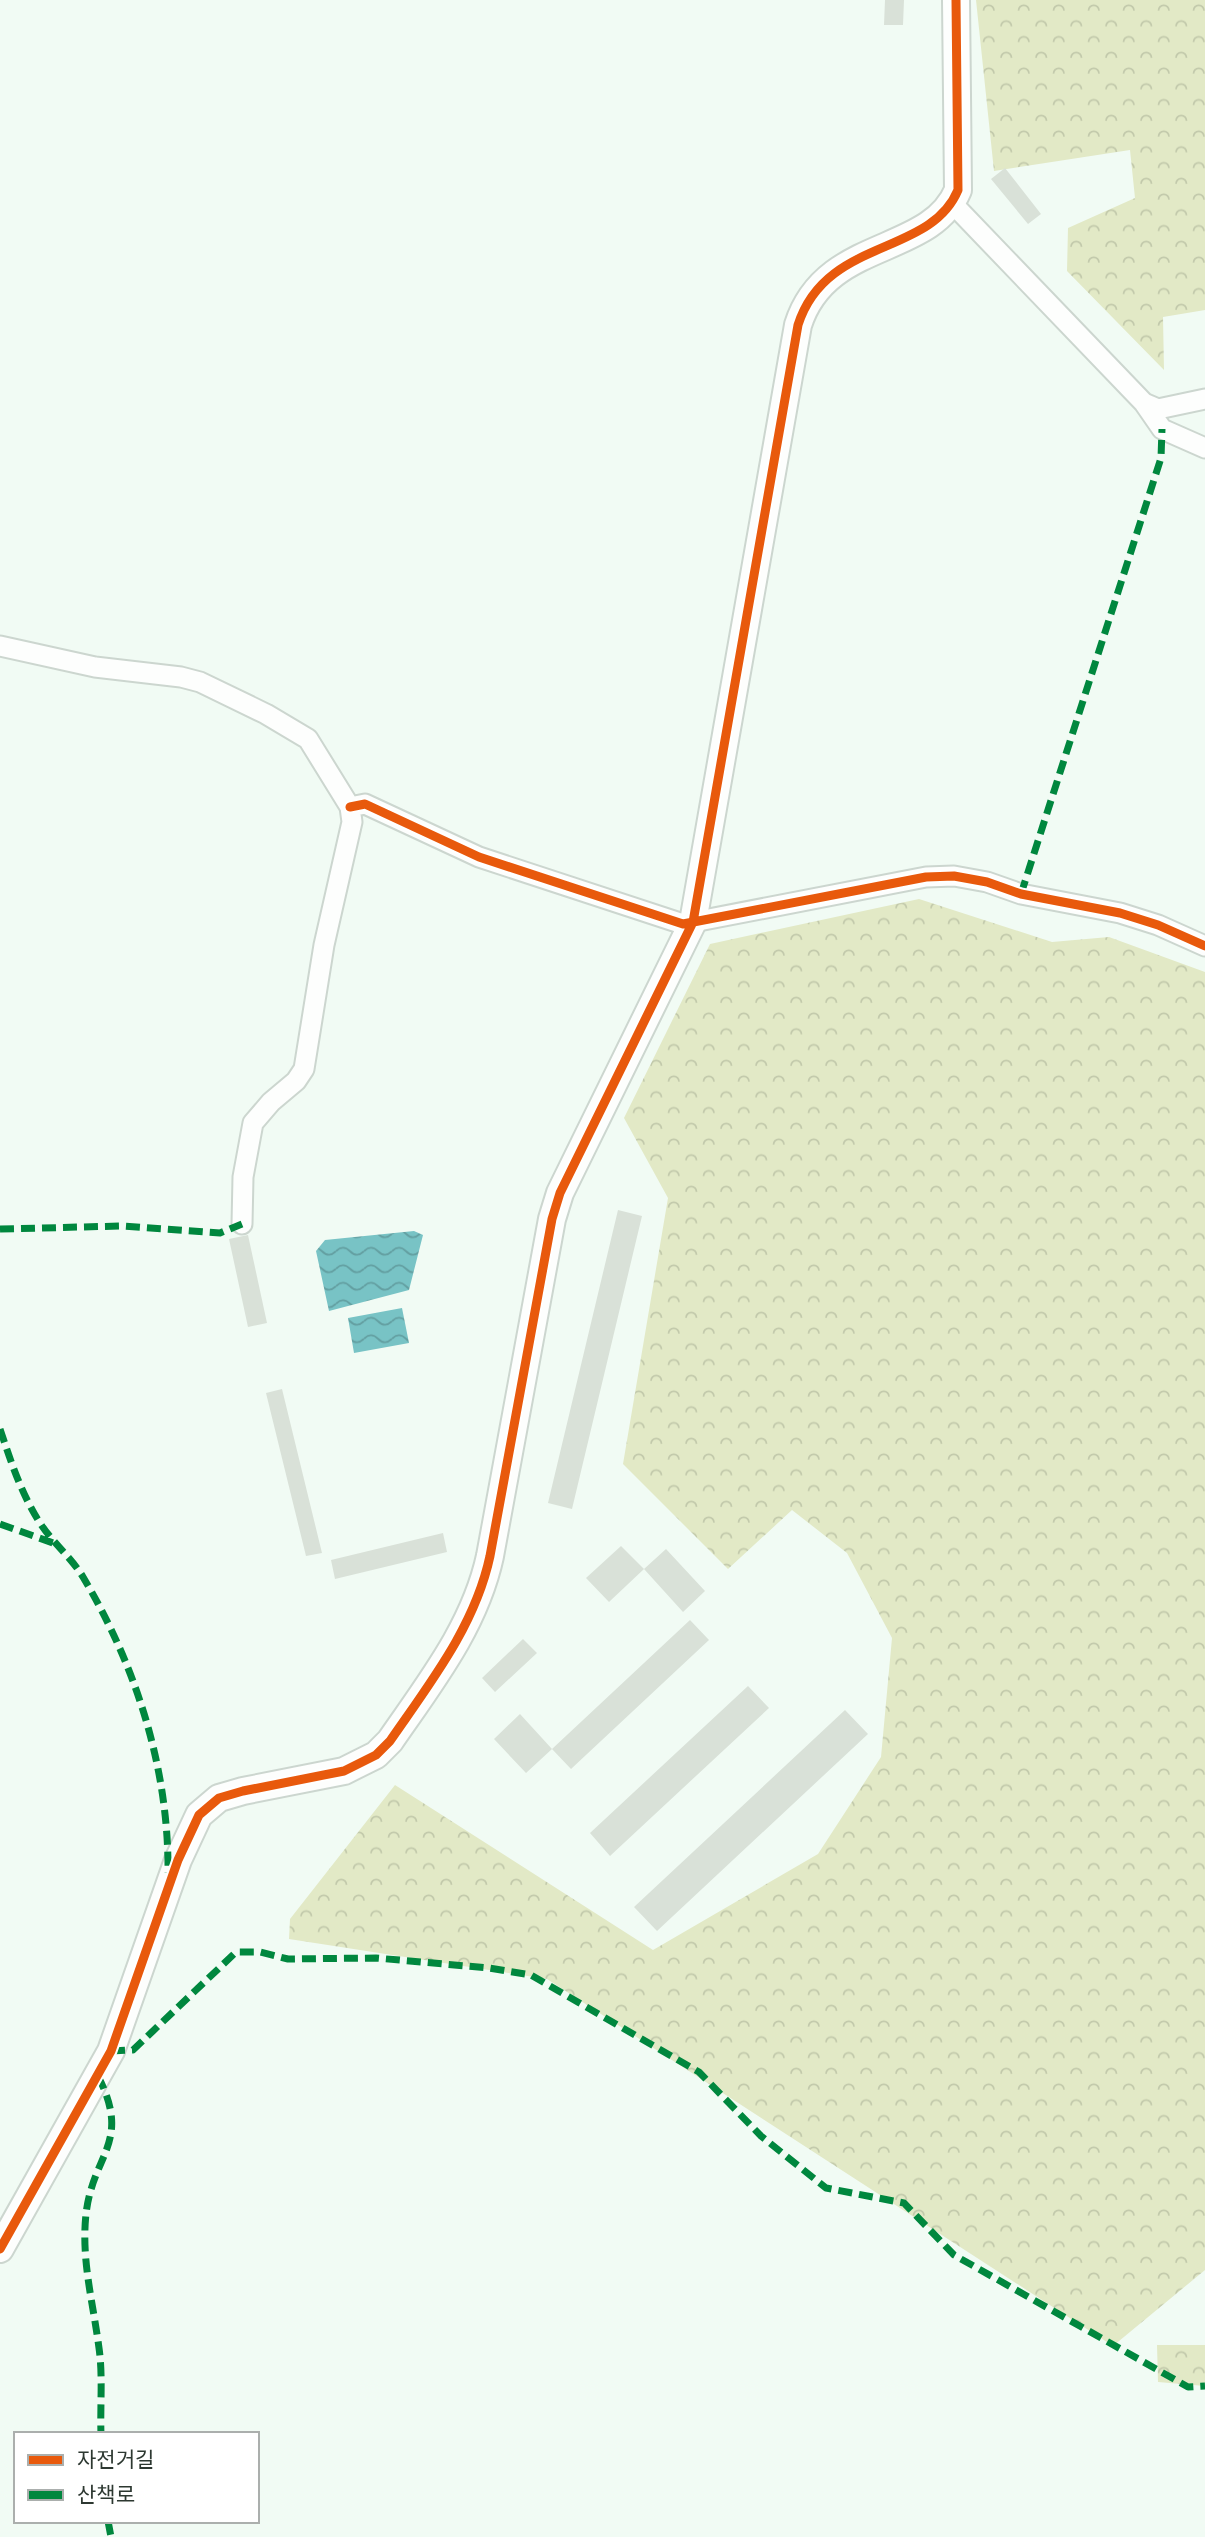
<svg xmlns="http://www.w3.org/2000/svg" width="1205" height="2537" font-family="'Roboto Condensed','Noto Sans KR',sans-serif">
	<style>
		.forest { fill: url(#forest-crowns) }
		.water { fill: url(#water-waves) }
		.building { fill: #d9e1d8 }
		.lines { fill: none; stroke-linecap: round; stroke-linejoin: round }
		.street-casing { stroke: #ccd6cf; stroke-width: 23 }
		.secondary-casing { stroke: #ccd6cf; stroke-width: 30 }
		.street { stroke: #fdfefd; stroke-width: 19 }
		.secondary { stroke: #fdfefd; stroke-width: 26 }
		.quiet { stroke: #00873e; stroke-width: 7; stroke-dasharray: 14 7; stroke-linecap: butt }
		.cycleway-casing { stroke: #fff; stroke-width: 13 }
		.cycleway { stroke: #e8590c; stroke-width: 9 }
	</style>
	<defs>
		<pattern id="forest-crowns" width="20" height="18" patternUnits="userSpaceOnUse" patternTransform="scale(1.75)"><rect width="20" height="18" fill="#e2e9c6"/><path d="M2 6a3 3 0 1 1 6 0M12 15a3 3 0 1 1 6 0" fill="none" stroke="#c2c9ab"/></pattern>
		<pattern id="water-waves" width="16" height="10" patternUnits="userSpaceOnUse" patternTransform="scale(1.75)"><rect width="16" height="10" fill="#78c3c5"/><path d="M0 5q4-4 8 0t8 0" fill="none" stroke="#639fa1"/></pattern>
	</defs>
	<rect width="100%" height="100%" fill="#f1fbf4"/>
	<path class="forest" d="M 976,0 L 1205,0 L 1205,310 L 1163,317 L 1164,370 L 1067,271 L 1068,228 L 1135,198 L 1130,150 L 994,171 Z
		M 919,899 L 1052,942 L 1109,937 L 1205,972 L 1205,2270 L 1113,2346 L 547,1979 L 289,1939 L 290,1919 L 395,1785 L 653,1950 L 818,1854 L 881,1757 L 892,1638 L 847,1553 L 792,1510 L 728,1569 L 623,1464 L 668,1198 L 624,1118 L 710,944 Z
		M 1157,2345 L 1205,2345 L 1205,2386 L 1158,2382 Z"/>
	<path class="water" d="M 414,1231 L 423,1235 L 409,1290 L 329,1311 L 316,1251 L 325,1240 Z
		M 402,1308 L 409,1343 L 354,1353 L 348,1318 Z"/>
	<path class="building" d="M 885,0 L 904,0 L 903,25 L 884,25 Z
		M 1005,168 L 1041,214 L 1028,224 L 991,179 Z
		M 618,1210 L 642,1216 L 572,1509 L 548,1503 Z
		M 248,1235 L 267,1323 L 248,1327 L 229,1239 Z
		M 282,1389 L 322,1553 L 306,1556 L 266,1393 Z
		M 443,1533 L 447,1552 L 335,1579 L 331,1560 Z
		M 621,1546 L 644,1569 L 609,1602 L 586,1578 Z
		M 666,1549 L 705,1591 L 683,1612 L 644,1569 Z
		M 690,1620 L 709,1640 L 571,1769 L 552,1749 Z
		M 523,1639 L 537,1653 L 495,1692 L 482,1678 Z
		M 748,1686 L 769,1708 L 610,1856 L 590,1833 Z
		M 845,1710 L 868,1734 L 657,1931 L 634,1907 Z
		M 520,1714 L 552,1749 L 526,1773 L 494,1739 Z"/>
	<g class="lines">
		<defs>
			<path id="street" d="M 952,203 L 1144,403 L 1158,409 L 1205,399
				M 1144,403 L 1162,429 L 1205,448
				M 0,646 L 95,667 L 181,677 L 200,682 L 266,714 L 308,739 L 350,807 L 352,822 L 324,945 L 304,1069 L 296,1081 L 271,1102 L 253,1123 L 243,1177 L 242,1224
				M 350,807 L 365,804 L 479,857 L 683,924 L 926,877 L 954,876 L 987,882 L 1021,894 L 1120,913 L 1158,925 L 1205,946"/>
			<path id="secondary" d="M 0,2249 L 111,2051 L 178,1860 L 199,1815 L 219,1798 L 243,1791 L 344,1771 L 376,1755 L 390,1741 C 430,1683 475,1626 490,1556 L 552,1219 L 560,1193 L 693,922 L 798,325 C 826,237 930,257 958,190 L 956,0"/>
		</defs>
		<use href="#street" class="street-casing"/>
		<use href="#secondary" class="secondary-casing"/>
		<use href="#street" class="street"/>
		<use href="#secondary" class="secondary"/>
		<path class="quiet" d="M 1021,894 L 1161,458 L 1162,429
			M 0,1229 L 123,1226 L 220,1233 L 242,1224
			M 0,1429 C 11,1462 21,1493 40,1523 C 52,1542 71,1557 83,1577 C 136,1666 169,1769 168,1873
			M 0,1524 L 56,1544
			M 111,2051 L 133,2050 L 236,1952 L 260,1952 L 288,1959 L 376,1958 L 489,1968 L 531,1975 L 699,2072 L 761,2136 L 826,2188 L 904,2203 L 954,2255 L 1188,2387 L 1205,2386
			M 98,2076 C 132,2143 93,2153 86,2214 C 81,2260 93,2302 99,2348 C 103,2376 100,2406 101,2434
			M 108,2521 L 111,2537"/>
		<defs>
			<path id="cycleway" d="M 350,807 L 365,804 L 479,857 L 683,924 L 926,877 L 954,876 L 987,882 L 1021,894 L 1120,913 L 1158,925 L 1205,946
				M 0,2249 L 111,2051 L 178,1860 L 199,1815 L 219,1798 L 243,1791 L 344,1771 L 376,1755 L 390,1741 C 430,1683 475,1626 490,1556 L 552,1219 L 560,1193 L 693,922 L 798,325 C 826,237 930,257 958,190 L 956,0"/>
		</defs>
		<use href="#cycleway" class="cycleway-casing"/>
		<use href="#cycleway" class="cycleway"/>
	</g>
	<rect x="14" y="2432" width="245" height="91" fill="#ffffff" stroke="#abafad" stroke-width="2"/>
	<rect x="28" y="2455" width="35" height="10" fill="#e8590c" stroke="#abafad" stroke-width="2"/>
	<text x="77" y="2467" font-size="21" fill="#2d3831">자전거길</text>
	<rect x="28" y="2490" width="35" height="10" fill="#00873e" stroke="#abafad" stroke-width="2"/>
	<text x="77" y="2502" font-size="21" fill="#2d3831">산책로</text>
</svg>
